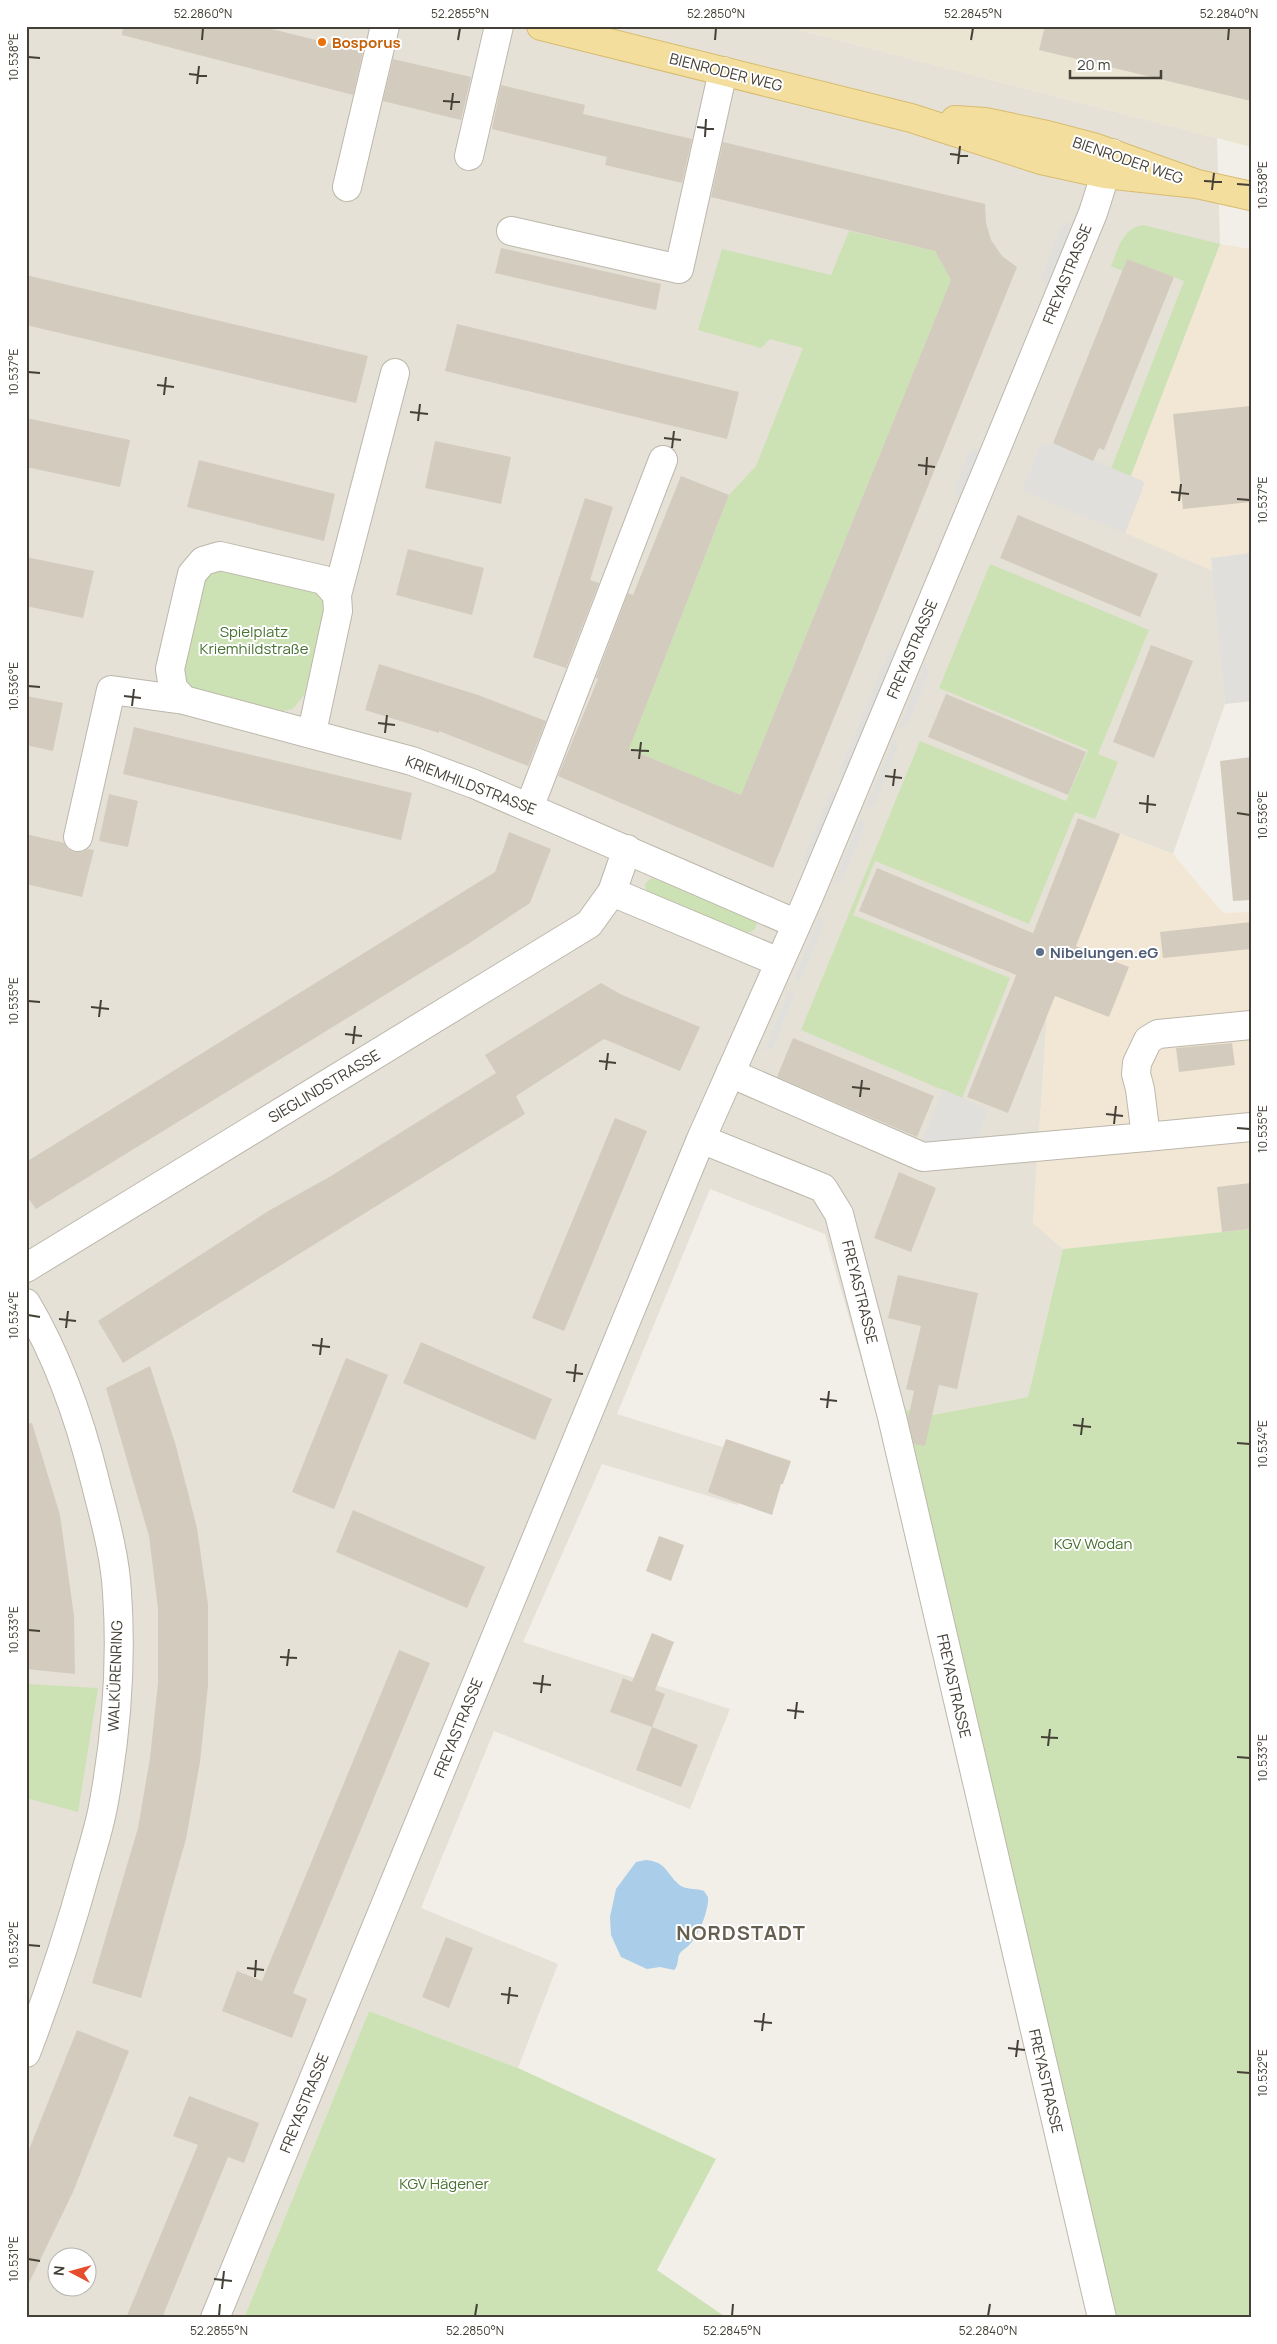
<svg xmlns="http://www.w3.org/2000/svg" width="1277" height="2344" font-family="Manrope,sans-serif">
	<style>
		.residential { fill: #e5e1d6; fill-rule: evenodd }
		.commercial { fill: #f2e7d5 }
		.education { fill: #eae4d3 }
		.green { fill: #cce2b4 }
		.parking { fill: #e1dfdc }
		.water { fill: #aacde9 }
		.building { fill: #d3cbbe }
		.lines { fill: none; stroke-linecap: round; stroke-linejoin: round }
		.minor-casing { stroke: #bdb7ab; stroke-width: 30 }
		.major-casing { stroke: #d8bc70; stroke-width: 30 }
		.minor { stroke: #fff; stroke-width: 28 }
		.major { stroke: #f4de9e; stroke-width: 28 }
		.ticks { fill: none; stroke: #454037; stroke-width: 2 }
		.food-dot { fill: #e8710a; stroke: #fff; stroke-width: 2 }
		.service-dot { fill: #5c6f8a; stroke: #fff; stroke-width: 2 }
		.labels { text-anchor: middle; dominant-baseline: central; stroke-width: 4; stroke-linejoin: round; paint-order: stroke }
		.food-label { font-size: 15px; font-weight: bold; fill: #c56008; stroke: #fff; text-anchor: start }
		.street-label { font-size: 15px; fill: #454037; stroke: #fff }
		.park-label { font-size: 15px; fill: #477130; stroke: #fff }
		.service-label { font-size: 15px; font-weight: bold; fill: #4e5e75; stroke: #fff; text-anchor: start }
		.district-label { font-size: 20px; font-weight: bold; letter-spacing: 1px; fill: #665e4f; stroke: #fff }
		.neatline { fill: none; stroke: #454037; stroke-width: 2 }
		.ticks-label { font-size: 12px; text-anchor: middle; fill: #454037 }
	</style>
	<rect width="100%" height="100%" fill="#f2efe8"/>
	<path class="residential" d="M 26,26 L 784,26 L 1217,138 L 1220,244 L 1131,477 L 1213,571 L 1225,704 L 1173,854 L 1078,818 L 1033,933 L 999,969 L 1016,975 L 1047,1016 L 1033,1223 L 1063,1249 L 1028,1397 L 932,1415 L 910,1410 L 898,1411 L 878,1419 L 825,1234 L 710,1189 L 617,1414 L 754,1457 L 738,1505 L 602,1464 L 523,1642 L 730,1709 L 690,1809 L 494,1731 L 421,1908 L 558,1964 L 518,2068 L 369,2011 L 244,2318 L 26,2318 ZM 58,2256 L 88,2256 L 88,2286 L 58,2286 Z"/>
	<path class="commercial" d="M 1220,244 L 1251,249 L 1251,701 L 1225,704 L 1213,571 L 1125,533 L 1145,483 L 1130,478 Z
		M 1078,818 L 1173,854 L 1223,913 L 1251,912 L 1251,1229 L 1063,1249 L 1033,1223 L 1047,1016 L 1006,999 L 1015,975 L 999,969 L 1017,926 L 1033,933 Z"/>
	<path class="education" d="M 784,26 L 1251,26 L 1251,147 L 1217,138 Z"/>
	<path class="green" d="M 1143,225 L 1220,244 L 1130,478 L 1111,469 L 1184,281 L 1127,259 L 1122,271 L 1111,266 C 1118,250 1122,228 1143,225 Z
		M 849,231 L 935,251 L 951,280 L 741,795 L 629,749 L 729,495 L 756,466 L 803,348 L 770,339 L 761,348 L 698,330 L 722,249 L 831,275 Z
		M 990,564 L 1149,630 L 1098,754 L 1118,762 L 1095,819 L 1075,812 L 1029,924 L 875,861 L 853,915 L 1010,978 L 962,1098 L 801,1030 L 920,741 L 1066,801 L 1088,750 L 939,688 Z
		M 223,569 L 315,590 L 323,597 L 325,608 L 304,695 L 293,709 L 278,712 L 192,691 L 185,684 L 181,673 L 205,581 L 211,573 Z
		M 651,878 L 673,884 L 756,921 C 758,929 752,932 745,933 L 646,892 L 645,884 Z
		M 1251,1229 L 1251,2318 L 1117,2318 L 898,1411 L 910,1410 L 932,1415 L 1028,1397 L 1063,1249 Z
		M 26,1684 L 98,1688 L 78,1812 L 26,1798 Z
		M 369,2011 L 518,2068 L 716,2159 L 657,2270 L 727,2318 L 244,2318 Z"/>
	<path class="parking" d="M 1074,220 L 1048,285 L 1042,276 L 1061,227 Z
		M 1053,443 L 1145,482 L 1125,533 L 1022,491 L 1040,446 Z
		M 982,448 L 960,500 L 954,490 L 970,451 Z
		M 1251,553 L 1251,701 L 1225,704 L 1211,558 Z
		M 900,648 L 845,783 L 839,772 L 889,651 Z
		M 925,663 L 929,672 L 907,726 L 898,729 Z
		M 894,739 L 898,747 L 874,806 L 865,808 Z
		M 843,788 L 808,872 L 803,859 L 830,794 Z
		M 861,817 L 865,826 L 842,881 L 833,885 Z
		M 820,915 L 824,924 L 801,980 L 793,981 Z
		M 790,989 L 794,996 L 773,1048 L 764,1051 Z
		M 943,1089 L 988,1110 L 973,1152 L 917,1154 Z"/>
	<path class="water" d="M 646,1860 C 668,1862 666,1875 681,1886 C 688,1890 696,1888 704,1891 L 708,1897 C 709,1910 699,1935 690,1944 C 687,1948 681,1950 679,1955 C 677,1960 679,1965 674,1970 L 660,1967 L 647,1969 L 621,1957 L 611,1935 L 610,1917 L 616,1889 L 636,1862 Z"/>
	<path class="building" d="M 123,26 L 260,26 L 363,52 L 353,95 L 122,35 Z
		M 1045,26 L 1251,26 L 1251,101 L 1039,50 Z
		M 393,59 L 471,77 L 461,120 L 383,101 Z
		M 501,85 L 585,105 L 583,114 L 692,139 L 682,183 L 605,165 L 607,157 L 492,129 Z
		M 723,142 L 985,204 L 986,223 L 991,240 L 1002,256 L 1017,267 L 773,868 L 558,776 L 598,679 L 596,678 L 628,593 L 633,595 L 681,476 L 729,495 L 629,749 L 741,795 L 951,280 L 935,251 L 711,197 Z
		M 501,248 L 661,284 L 656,310 L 495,273 Z
		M 1127,259 L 1174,277 L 1104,450 L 1099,448 L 1093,461 L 1053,443 Z
		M 26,275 L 368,356 L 356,403 L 26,325 Z
		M 457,324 L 739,392 L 727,439 L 445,371 Z
		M 1251,406 L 1251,502 L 1183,509 L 1173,414 Z
		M 26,418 L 130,440 L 120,487 L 26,467 Z
		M 435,441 L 511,457 L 501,504 L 425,488 Z
		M 199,460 L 335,494 L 324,541 L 187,507 Z
		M 585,498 L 613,507 L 590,580 L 599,583 L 566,668 L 533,657 Z
		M 1018,515 L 1158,574 L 1140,617 L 1000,558 Z
		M 408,549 L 484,568 L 472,615 L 396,595 Z
		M 26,557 L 94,571 L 83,618 L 26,606 Z
		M 1151,645 L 1193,661 L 1154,758 L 1113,742 Z
		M 379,664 L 478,695 L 546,721 L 528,766 L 439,731 L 439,733 L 365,710 Z
		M 946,694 L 1086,752 L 1068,795 L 928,737 Z
		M 26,696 L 63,703 L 53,751 L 26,745 Z
		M 134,727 L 412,793 L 401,840 L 123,774 Z
		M 1251,757 L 1251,900 L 1233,901 L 1220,761 Z
		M 109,794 L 138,801 L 128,847 L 99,841 Z
		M 1078,818 L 1120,834 L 1076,946 L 1129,967 L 1109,1017 L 1055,996 L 1008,1113 L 967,1097 L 1016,975 L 859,911 L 877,868 L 1033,933 Z
		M 509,832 L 551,849 L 530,903 L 468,944 L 36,1209 L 26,1195 L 26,1162 L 495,872 Z
		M 26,834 L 64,843 L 68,849 L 74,852 L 82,852 L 88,849 L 94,850 L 82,897 L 26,884 Z
		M 1251,922 L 1251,949 L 1163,958 L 1160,932 Z
		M 601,983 L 622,995 L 700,1027 L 680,1071 L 604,1039 L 516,1096 L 525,1114 L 123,1363 L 98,1321 L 270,1210 L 331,1176 L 496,1073 L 485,1055 Z
		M 793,1038 L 934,1096 L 917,1137 L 777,1077 Z
		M 1232,1043 L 1235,1065 L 1179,1072 L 1176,1048 Z
		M 615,1118 L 647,1131 L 564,1331 L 532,1318 Z
		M 899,1172 L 936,1188 L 911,1252 L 874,1238 Z
		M 1251,1183 L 1251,1229 L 1222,1232 L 1217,1187 Z
		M 898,1275 L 978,1293 L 957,1389 L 939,1385 L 925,1446 L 914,1444 L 908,1419 L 914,1391 L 906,1389 L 921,1326 L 888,1318 Z
		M 421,1342 L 552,1399 L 535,1440 L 403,1383 Z
		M 346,1358 L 388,1375 L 334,1509 L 292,1492 Z
		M 150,1366 L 176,1446 L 197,1528 L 208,1605 L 208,1685 L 200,1762 L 186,1839 L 141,1998 L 92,1983 L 138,1828 L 150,1758 L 158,1683 L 158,1609 L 149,1536 L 106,1388 Z
		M 32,1423 L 60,1515 L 74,1616 L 75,1674 L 26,1669 L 26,1424 Z
		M 726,1439 L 791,1461 L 783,1484 L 781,1484 L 772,1515 L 708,1492 Z
		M 353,1510 L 485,1567 L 467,1608 L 336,1552 Z
		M 659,1536 L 684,1545 L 671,1581 L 646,1571 Z
		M 652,1633 L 674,1642 L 655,1690 L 665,1694 L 652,1727 L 610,1712 L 623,1678 L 632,1682 Z
		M 399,1650 L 430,1663 L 293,1993 L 307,1999 L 292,2038 L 222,2011 L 237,1971 L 262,1981 Z
		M 652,1727 L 698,1745 L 681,1787 L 636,1770 Z
		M 446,1937 L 473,1948 L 449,2008 L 422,1997 Z
		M 77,2030 L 129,2051 L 73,2192 L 26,2289 L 26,2157 Z
		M 189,2096 L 259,2123 L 244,2163 L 228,2157 L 162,2318 L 126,2318 L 198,2145 L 173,2136 Z"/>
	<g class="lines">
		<defs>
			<path id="minor" d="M 469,156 L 499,26
				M 347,187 L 385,26
				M 511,231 L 679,269 L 723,71
				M 337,595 L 395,373
				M 312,732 L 338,611 L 337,595 L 324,580 L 220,556 L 203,561 L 192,574 L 170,669 L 173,688 L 184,700 L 412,761 L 474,784 L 797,924
				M 529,808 L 663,460
				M 78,837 L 111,690 L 184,700
				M 612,892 L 779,962
				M 1251,1025 L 1158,1034 L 1148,1040 L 1137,1063 L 1136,1074 L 1140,1089 L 1146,1137 L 1251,1127
				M 730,1073 L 923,1157 L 1146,1137
				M 701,1139 L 823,1188 L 839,1214 L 892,1417 L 1102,2318
				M 26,1268 L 589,924 L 612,892 L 627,849
				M 26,1303 C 58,1357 80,1420 95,1481 C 104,1517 115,1555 117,1592 C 122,1663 116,1737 103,1807 C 99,1828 92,1850 86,1871 C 69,1933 49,1993 26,2053
				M 215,2318 L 701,1139 L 807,901 L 996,449 L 1093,213 L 1112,153"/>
			<path id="major" d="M 541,26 L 911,118 L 1041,160 L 1105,174 L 1197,184
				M 955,120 L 985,122 L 1047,135 L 1093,147 L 1197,184 L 1251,196"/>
		</defs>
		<use href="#minor" class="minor-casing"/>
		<use href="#major" class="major-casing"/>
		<use href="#minor" class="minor"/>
		<use href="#major" class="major"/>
	</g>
	<path class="ticks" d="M 202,40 L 203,28M 458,40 L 460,28M 715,40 L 716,28M 971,40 L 973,28M 1228,40 L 1229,28M 28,57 L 40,58M 189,74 L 207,76M 197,84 L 199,66M 443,101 L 460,102M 451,110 L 453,93M 697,127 L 714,129M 705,137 L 706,119M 950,154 L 968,156M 958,164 L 960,146M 1204,181 L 1222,182M 1237,184 L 1250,185M 1212,190 L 1214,173M 28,372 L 40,373M 157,385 L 174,387M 164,395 L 166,377M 410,412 L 428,414M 418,421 L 420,404M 664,438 L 681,440M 672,448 L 674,431M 918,465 L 935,467M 926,475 L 927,457M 1171,492 L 1189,494M 1237,499 L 1250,500M 1179,501 L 1181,484M 28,686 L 40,687M 124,696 L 141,698M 132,706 L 134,689M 378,723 L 395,725M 385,733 L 387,715M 631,750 L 649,751M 639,759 L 641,742M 885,776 L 902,778M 893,786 L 895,769M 1139,803 L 1156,805M 1147,813 L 1148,795M 1237,813 L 1250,815M 28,1001 L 40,1002M 91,1007 L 109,1009M 99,1017 L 101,1000M 345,1034 L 362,1036M 353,1044 L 355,1026M 599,1061 L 616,1063M 606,1070 L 608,1053M 852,1087 L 870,1089M 860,1097 L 862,1080M 1106,1114 L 1123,1116M 1114,1124 L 1116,1106M 1237,1128 L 1250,1129M 28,1315 L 40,1317M 59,1319 L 76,1321M 66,1328 L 68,1311M 312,1345 L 330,1347M 320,1355 L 322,1338M 566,1372 L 583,1374M 574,1382 L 576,1364M 820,1399 L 837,1401M 827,1408 L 829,1391M 1073,1425 L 1091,1427M 1081,1435 L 1083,1418M 1237,1443 L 1250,1444M 28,1630 L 40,1631M 280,1657 L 297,1658M 287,1666 L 289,1649M 533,1683 L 551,1685M 541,1693 L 543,1675M 787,1710 L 804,1712M 795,1719 L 797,1702M 1041,1737 L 1058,1738M 1048,1746 L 1050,1729M 1237,1757 L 1250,1758M 28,1945 L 40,1946M 247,1968 L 264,1970M 255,1977 L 256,1960M 501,1994 L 518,1996M 508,2004 L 510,1987M 754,2021 L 772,2023M 762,2031 L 764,2013M 1008,2048 L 1025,2050M 1016,2057 L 1018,2040M 1237,2072 L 1250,2073M 28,2259 L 40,2261M 214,2279 L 232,2281M 222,2289 L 224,2271M 219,2316 L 220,2304M 475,2316 L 477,2304M 732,2316 L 733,2304M 988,2316 L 990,2304"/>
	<circle class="food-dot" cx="322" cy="42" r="5"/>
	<circle class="service-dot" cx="1040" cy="952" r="5"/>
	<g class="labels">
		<g class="food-label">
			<text x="332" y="42">Bosporus</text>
		</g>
		<g class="street-label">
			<text transform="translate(726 72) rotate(14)">BIENRODER WEG</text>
			<text transform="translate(1128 160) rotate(19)">BIENRODER WEG</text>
			<text transform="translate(1067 274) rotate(-68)">FREYASTRASSE</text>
			<text transform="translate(912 649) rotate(-67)">FREYASTRASSE</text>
			<text transform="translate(471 785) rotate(21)">KRIEMHILDSTRASSE</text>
			<text transform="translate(324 1086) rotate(-31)">SIEGLINDSTRASSE</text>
			<text transform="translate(860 1292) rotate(76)">FREYASTRASSE</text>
			<text transform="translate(115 1676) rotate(-88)">WALKÜRENRING</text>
			<text transform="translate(954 1686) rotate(77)">FREYASTRASSE</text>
			<text transform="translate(458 1728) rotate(-68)">FREYASTRASSE</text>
			<text transform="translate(1046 2081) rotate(77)">FREYASTRASSE</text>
			<text transform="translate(304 2103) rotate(-68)">FREYASTRASSE</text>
		</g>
		<g class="park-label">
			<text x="254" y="631">Spielplatz<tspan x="254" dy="17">Kriemhildstraße</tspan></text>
			<text x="1093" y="1543">KGV Wodan</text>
			<text x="444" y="2183">KGV Hägener</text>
		</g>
		<g class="service-label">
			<text x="1050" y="952">Nibelungen.eG</text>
		</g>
		<g class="district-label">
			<text x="741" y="1932">NORDSTADT</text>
		</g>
	</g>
	<rect width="1277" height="2344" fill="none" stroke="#ffffff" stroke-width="55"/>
	<g transform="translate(72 2272) rotate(276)"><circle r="24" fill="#ffffff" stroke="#b5b3af"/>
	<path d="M0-4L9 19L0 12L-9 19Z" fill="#e54d2c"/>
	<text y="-8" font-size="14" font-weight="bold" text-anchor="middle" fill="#454037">N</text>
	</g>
	<path d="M1070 70v8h91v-8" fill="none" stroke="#454037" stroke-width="2.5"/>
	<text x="1077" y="70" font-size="15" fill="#454037" stroke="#ffffff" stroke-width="4" paint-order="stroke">20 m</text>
	<rect x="28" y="28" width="1222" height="2288" class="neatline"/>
	<g class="ticks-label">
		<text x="203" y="18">52.2860°N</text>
		<text x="460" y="18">52.2855°N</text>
		<text x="716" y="18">52.2850°N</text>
		<text x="973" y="18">52.2845°N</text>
		<text x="1229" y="18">52.2840°N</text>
		<text transform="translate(14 57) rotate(-90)" y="4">10.538°E</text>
		<text transform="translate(1263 185) rotate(-90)" y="4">10.538°E</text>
		<text transform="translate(14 372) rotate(-90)" y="4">10.537°E</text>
		<text transform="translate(1263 500) rotate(-90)" y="4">10.537°E</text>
		<text transform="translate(14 686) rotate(-90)" y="4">10.536°E</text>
		<text transform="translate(1263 815) rotate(-90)" y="4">10.536°E</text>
		<text transform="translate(14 1001) rotate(-90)" y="4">10.535°E</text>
		<text transform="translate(1263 1129) rotate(-90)" y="4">10.535°E</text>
		<text transform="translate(14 1315) rotate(-90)" y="4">10.534°E</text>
		<text transform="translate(1263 1444) rotate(-90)" y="4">10.534°E</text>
		<text transform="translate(14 1630) rotate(-90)" y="4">10.533°E</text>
		<text transform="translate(1263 1758) rotate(-90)" y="4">10.533°E</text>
		<text transform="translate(14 1945) rotate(-90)" y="4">10.532°E</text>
		<text transform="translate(1263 2073) rotate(-90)" y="4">10.532°E</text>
		<text transform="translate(14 2259) rotate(-90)" y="4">10.531°E</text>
		<text x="219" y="2335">52.2855°N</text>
		<text x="475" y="2335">52.2850°N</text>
		<text x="732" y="2335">52.2845°N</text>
		<text x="988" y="2335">52.2840°N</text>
	</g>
</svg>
